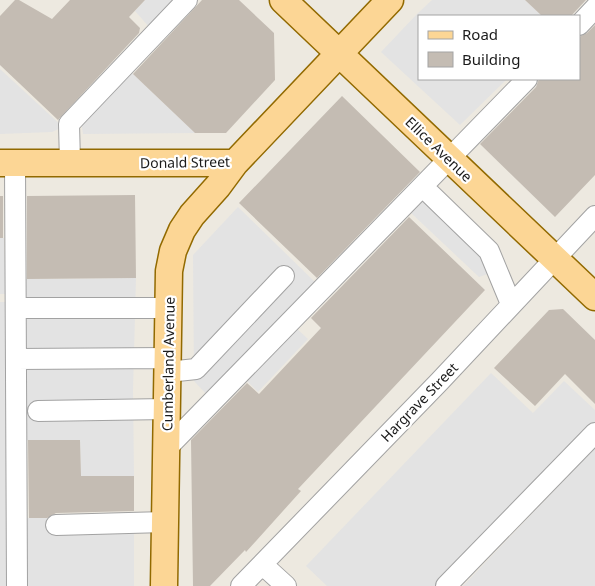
<svg xmlns="http://www.w3.org/2000/svg" width="595" height="586" font-family="'Noto Sans',sans-serif">
	<style>
		.parking { fill: #e3e3e3 }
		.building { fill: #c4bcb3 }
		.lines { fill: none; stroke-linecap: round; stroke-linejoin: round }
		.minor-casing { stroke: #a2a2a2; stroke-width: 22 }
		.major-casing { stroke: #926a00; stroke-width: 29 }
		.minor { stroke: #fff; stroke-width: 20 }
		.major { stroke: #fcd695; stroke-width: 26 }
		.labels { text-anchor: middle; dominant-baseline: central; stroke-width: 4.5; stroke-linejoin: round; paint-order: stroke }
		.street-label { font-size: 14px; fill: #1b1b1b; stroke: #fff }
	</style>
	<rect width="100%" height="100%" fill="#ede9e0"/>
	<path class="parking" d="M 145,0 L 177,0 L 150,28 L 135,11 Z
		M 432,0 L 525,0 L 542,16 L 419,16 L 419,79 L 507,79 L 460,125 L 381,52 L 417,14 Z
		M 0,69 L 63,127 L 52,132 L 0,134 Z
		M 132,73 L 195,133 L 83,134 L 81,121 Z
		M 430,191 L 499,270 L 479,277 L 410,212 Z
		M 238,207 L 316,283 L 208,396 L 194,381 L 193,255 Z
		M 0,238 L 4,238 L 6,294 L 0,294 Z
		M 136,278 L 133,390 L 134,476 L 81,476 L 80,440 L 25,440 L 24,279 Z
		M 0,302 L 6,302 L 8,586 L 0,586 Z
		M 294,326 L 308,339 L 258,392 L 244,378 Z
		M 491,373 L 533,413 L 564,381 L 595,410 L 595,422 L 438,586 L 327,586 L 306,566 Z
		M 595,448 L 595,586 L 463,586 Z
		M 25,518 L 134,518 L 134,586 L 26,586 Z"/>
	<path class="building" d="M 15,0 L 19,0 L 52,19 L 70,0 L 145,0 L 129,17 L 140,28 L 139,33 L 58,120 L 0,65 L 0,16 Z
		M 202,0 L 239,0 L 274,33 L 275,80 L 226,133 L 195,133 L 133,74 Z
		M 525,0 L 586,0 L 571,16 L 542,16 Z
		M 595,25 L 595,175 L 555,217 L 480,144 L 536,87 L 539,79 L 579,79 L 579,37 L 587,33 Z
		M 342,96 L 420,172 L 317,278 L 239,203 Z
		M 135,195 L 136,278 L 27,279 L 27,196 Z
		M 0,196 L 3,196 L 3,238 L 0,238 Z
		M 409,217 L 485,290 L 298,489 L 301,491 L 246,552 L 245,550 L 210,586 L 193,586 L 191,440 L 247,383 L 259,394 L 321,328 L 311,318 Z
		M 563,309 L 595,340 L 595,404 L 565,374 L 535,406 L 494,368 L 549,310 Z
		M 28,440 L 80,440 L 81,476 L 134,476 L 134,511 L 56,513 L 47,518 L 29,518 Z"/>
	<g class="lines">
		<defs>
			<path id="minor" d="M 579,25 L 595,8
				M 70,162 L 69,124 L 187,0
				M 15,163 L 17,586
				M 423,187 L 489,251 L 511,304
				M 16,308 L 169,308
				M 16,359 L 168,358
				M 168,372 L 196,369 L 284,276
				M 38,411 L 167,409
				M 166,449 L 527,79
				M 56,525 L 165,522
				M 263,565 L 286,586
				M 241,586 L 439,382 L 595,216
				M 446,586 L 595,433"/>
			<path id="major" d="M 283,0 L 595,297
				M 0,163 L 235,163
				M 164,586 L 169,271 L 173,251 L 182,230 L 192,215 L 218,186 L 235,163 L 390,0"/>
		</defs>
		<use href="#minor" class="minor-casing"/>
		<use href="#major" class="major-casing"/>
		<use href="#minor" class="minor"/>
		<use href="#major" class="major"/>
	</g>
	<g class="labels">
		<g class="street-label">
			<text transform="translate(439 149) rotate(44)">Ellice Avenue</text>
			<text transform="translate(185 162) rotate(-1)">Donald Street</text>
			<text transform="translate(168 364) rotate(-89)">Cumberland Avenue</text>
			<text transform="translate(419 402) rotate(-46)">Hargrave Street</text>
		</g>
	</g>
	<rect x="418" y="15" width="162" height="65" fill="#ffffff" stroke="#a4a4a4"/>
	<rect x="428" y="31" width="25" height="8" fill="#fcd695" stroke="#a4a4a4"/>
	<text x="462" y="40" font-size="15" fill="#1b1b1b">Road</text>
	<rect x="428" y="52" width="25" height="15" fill="#c4bcb3" stroke="#a4a4a4"/>
	<text x="462" y="65" font-size="15" fill="#1b1b1b">Building</text>
</svg>
